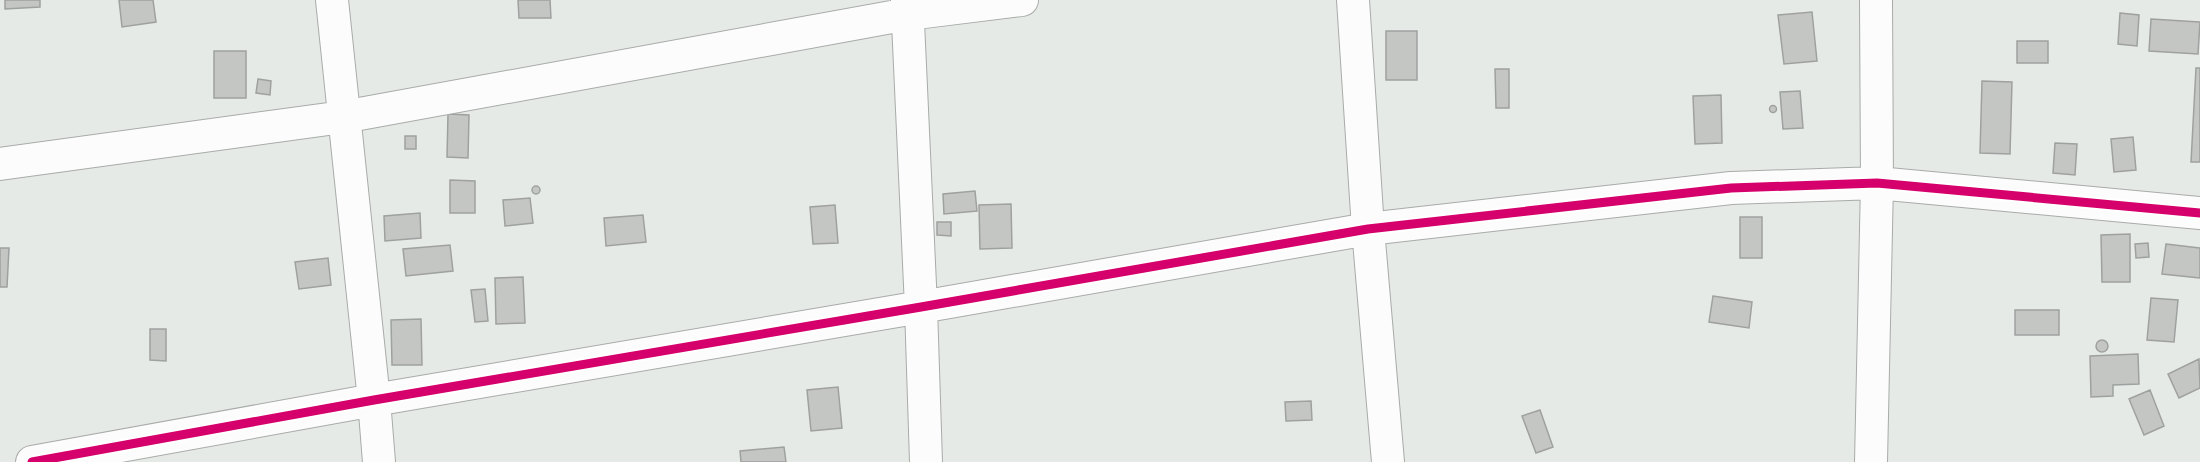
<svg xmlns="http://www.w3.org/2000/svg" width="2200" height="462" font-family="Rubik,sans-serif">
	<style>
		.building { fill: #c4c6c4; stroke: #9fa1a0; stroke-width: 1.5 }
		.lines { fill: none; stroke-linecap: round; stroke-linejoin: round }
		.minor-casing { stroke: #a8aba9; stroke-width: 34 }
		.minor { stroke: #fbfcfb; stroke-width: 32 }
		.cycleway-casing { stroke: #fff; stroke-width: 13 }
		.cycleway { stroke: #d6006c; stroke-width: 9 }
	</style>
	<rect width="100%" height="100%" fill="#e6eae7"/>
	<path class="building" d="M 5,0 L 40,0 L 40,7 L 5,9 Z
		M 119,0 L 153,0 L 156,22 L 122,27 Z
		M 518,0 L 550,0 L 551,18 L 519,18 Z
		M 1812,12 L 1817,61 L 1784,64 L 1778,15 Z
		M 2120,13 L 2139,15 L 2137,46 L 2118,44 Z
		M 2151,19 L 2200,22 L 2198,54 L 2149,51 Z
		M 1386,31 L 1417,31 L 1417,80 L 1386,80 Z
		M 2017,41 L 2048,41 L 2048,63 L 2017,63 Z
		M 214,51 L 246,51 L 246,98 L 214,98 Z
		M 2196,68 L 2200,68 L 2200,162 L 2191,162 Z
		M 1495,69 L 1509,69 L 1509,108 L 1496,108 Z
		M 258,79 L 271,81 L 270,95 L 256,93 Z
		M 1982,81 L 2012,82 L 2010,154 L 1980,153 Z
		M 1800,91 L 1803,128 L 1783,129 L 1780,92 Z
		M 1721,95 L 1722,143 L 1695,144 L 1693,96 Z
		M1769.5 109a3.5 3.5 0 1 1 7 0a3.5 3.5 0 1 1-7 0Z
		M 448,114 L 469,115 L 468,158 L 447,157 Z
		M 405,136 L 416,136 L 416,149 L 405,149 Z
		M 2133,137 L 2136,170 L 2114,172 L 2111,139 Z
		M 2055,143 L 2077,144 L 2075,175 L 2053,173 Z
		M 450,180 L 475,181 L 475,213 L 450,213 Z
		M532 190a4 4 0 1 1 8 0a4 4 0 1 1-8 0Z
		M 975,191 L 977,211 L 944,214 L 943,194 Z
		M 530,198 L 533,223 L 505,226 L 503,200 Z
		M 1011,204 L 1012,248 L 980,249 L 979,205 Z
		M 835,205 L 838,243 L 813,244 L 810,207 Z
		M 420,213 L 421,238 L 385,241 L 384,216 Z
		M 643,215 L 646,242 L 606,246 L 604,218 Z
		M 1740,217 L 1762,217 L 1762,258 L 1740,258 Z
		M 937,222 L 951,222 L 951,236 L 937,235 Z
		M 2130,234 L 2130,282 L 2102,282 L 2101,235 Z
		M 2148,243 L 2149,257 L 2136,258 L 2135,244 Z
		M 2166,244 L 2200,248 L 2200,278 L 2162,274 Z
		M 450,245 L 453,271 L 406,276 L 403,249 Z
		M 0,248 L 9,248 L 7,287 L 0,287 Z
		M 328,258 L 331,285 L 299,289 L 295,262 Z
		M 523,277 L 525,323 L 496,324 L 495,278 Z
		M 485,289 L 488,321 L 475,322 L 471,290 Z
		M 1713,296 L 1752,302 L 1749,328 L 1709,322 Z
		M 2151,298 L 2178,300 L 2174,342 L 2147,340 Z
		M 2015,310 L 2059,310 L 2059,335 L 2015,335 Z
		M 421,319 L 422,365 L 392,365 L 391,320 Z
		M 150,329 L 166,329 L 166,361 L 150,360 Z
		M2096 346a6 6 0 1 1 12 0a6 6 0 1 1-12 0Z
		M 2138,354 L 2139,384 L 2113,385 L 2113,396 L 2091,397 L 2090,356 Z
		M 2199,359 L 2200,388 L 2179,398 L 2168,374 Z
		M 838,387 L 842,428 L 811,431 L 807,390 Z
		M 2150,390 L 2164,426 L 2144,435 L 2129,399 Z
		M 1311,401 L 1312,420 L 1286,421 L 1285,402 Z
		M 1540,410 L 1553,447 L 1536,453 L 1522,416 Z
		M 784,447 L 786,462 L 741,462 L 740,451 Z"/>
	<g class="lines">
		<defs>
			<path id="minor" d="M 332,0 L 374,400 L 379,462
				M 907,0 L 921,307 L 926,462
				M 1353,0 L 1368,229 L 1388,462
				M 0,164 L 343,117 L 908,14 L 1022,0
				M 32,462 L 374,400 L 921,307 L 1368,229 L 1731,188 L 1877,183 L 2200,213
				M 1871,462 L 1877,183 L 1876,0"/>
		</defs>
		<use href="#minor" class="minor-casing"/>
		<use href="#minor" class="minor"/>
		<defs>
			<path id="cycleway" d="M 32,462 L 374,400 L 921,307 L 1368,229 L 1731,188 L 1877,183 L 2200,213"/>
		</defs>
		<use href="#cycleway" class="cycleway-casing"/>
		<use href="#cycleway" class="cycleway"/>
	</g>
</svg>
